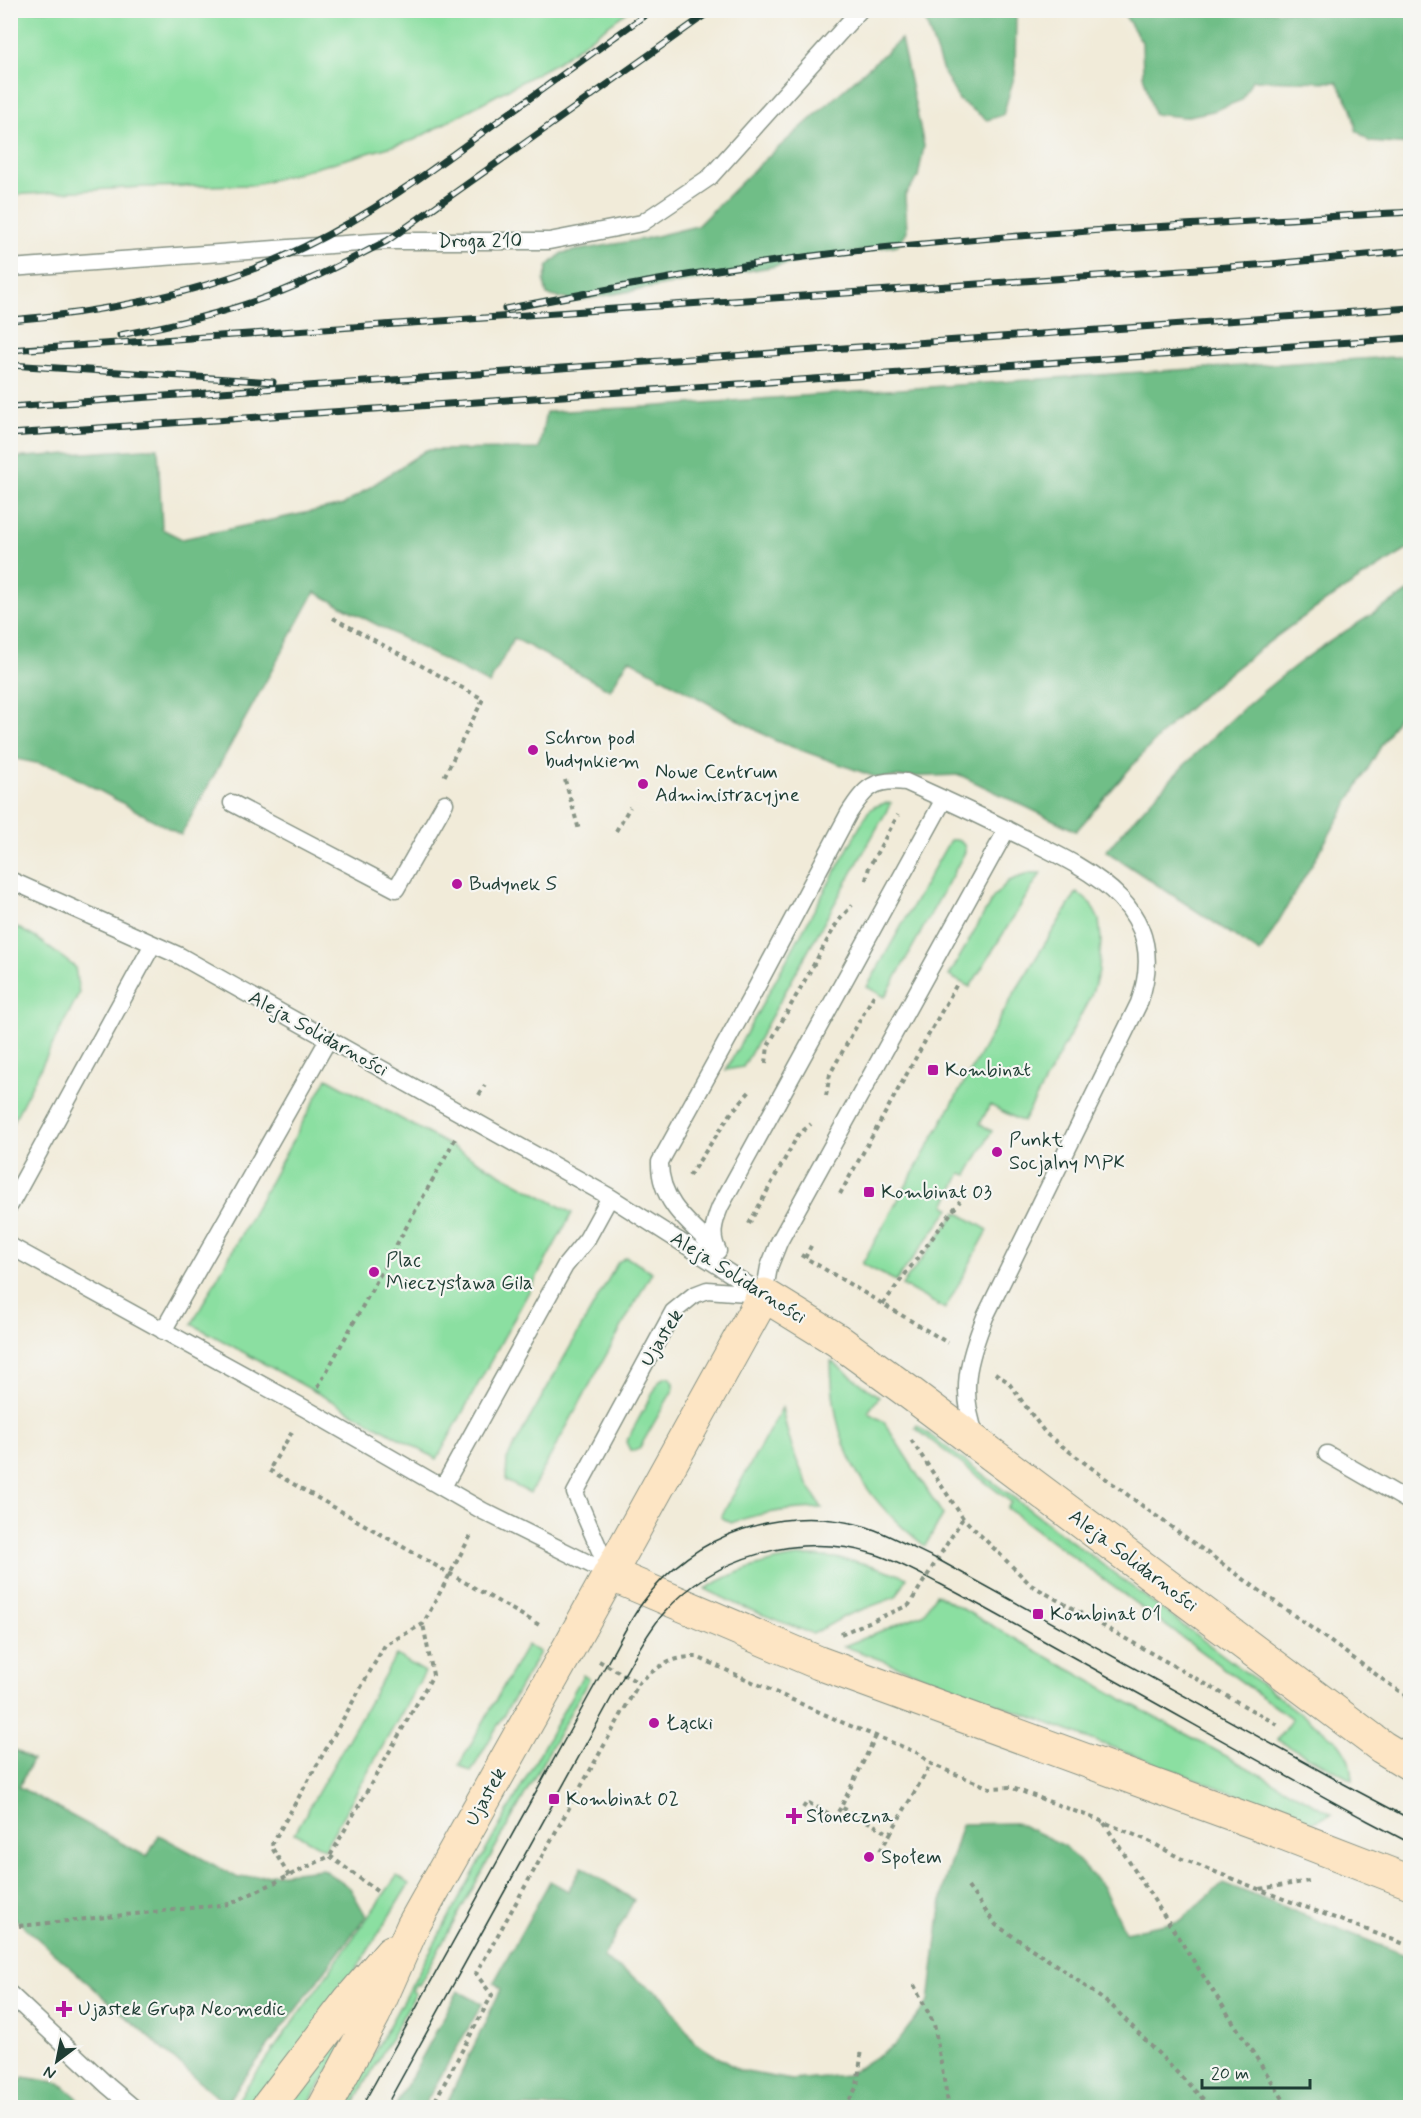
<svg xmlns="http://www.w3.org/2000/svg" width="1421" height="2118" font-family="Mynerve,sans-serif">
	<style>
		.green { fill: #8bdfa1; stroke: #558e6a; stroke-width: 1.5 }
		.forest { fill: #70be87; stroke: #487e5e; stroke-width: 1.5 }
		.lines { fill: none; stroke-linecap: round; stroke-linejoin: round }
		.lane-casing { stroke: #889486; stroke-width: 19 }
		.secondary-casing { stroke: #889486; stroke-width: 35 }
		.path { stroke: #889486; stroke-width: 4; stroke-dasharray: 4.5 4.5; stroke-linecap: butt }
		.lane { stroke: #fff; stroke-width: 16 }
		.secondary { stroke: #fde5c4; stroke-width: 33 }
		.tram { stroke: #1f3d34; stroke-width: 1.5 }
		.rail-casing { stroke: #1f3d34; stroke-width: 7 }
		.rail { stroke: #f6f6f2; stroke-width: 4.5; stroke-dasharray: 14; stroke-linecap: butt }
		.poi-dot { fill: #b5179e; stroke: #f6f6f2; stroke-width: 2 }
		.labels { text-anchor: middle; dominant-baseline: central; stroke-width: 4.5; stroke-linejoin: round; paint-order: stroke }
		.street-label { font-size: 20px; fill: #1f3d34; stroke: #f6f6f2 }
		.poi-label { font-size: 20px; fill: #1f3d34; stroke: #f6f6f2; text-anchor: start }
	</style>
	<rect width="100%" height="100%" fill="#f6f6f2"/>
	<filter id="ink" filterUnits="userSpaceOnUse"><feTurbulence type="fractalNoise" baseFrequency=".0167" numOctaves="2"/><feDisplacementMap in="SourceGraphic" scale="12" xChannelSelector="R" yChannelSelector="G"/><feConvolveMatrix kernelMatrix="1 2 1 2 8 2 1 2 1" color-interpolation-filters="sRGB"/></filter>
	<filter id="wash" filterUnits="userSpaceOnUse"><feTurbulence type="fractalNoise" baseFrequency=".008" numOctaves="4" result="noise"/><feDisplacementMap in="SourceGraphic" scale="24" xChannelSelector="R" yChannelSelector="G"/><feGaussianBlur stdDeviation="1.35" result="paint"/><feColorMatrix in="noise" values="0 0 0 0 0 0 0 0 0 0 0 0 0 0 0 0 0 1.4 0 .05"/><feComposite in="paint" operator="in"/></filter>
	<g filter="url(#wash)">
		<rect width="100%" height="100%" fill="#f1ebd9"/>
		<path class="green" d="M 11,10 L 628,10 L 628,11 L 556,63 L 414,140 L 254,185 L 142,187 L 11,195 Z
			M 885,803 L 891,803 L 743,1067 L 726,1070 L 868,812 L 874,807 Z
			M 950,840 C 958,839 966,842 965,852 L 885,997 L 867,987 Z
			M 1030,873 L 1041,873 L 970,987 L 949,976 L 994,896 L 1009,881 Z
			M 1077,892 L 1091,904 L 1099,920 L 1101,939 L 1099,971 L 1091,996 L 1023,1122 L 990,1105 L 980,1124 L 992,1131 L 967,1175 L 961,1173 L 945,1205 L 950,1209 L 896,1281 L 862,1264 L 1015,992 Z
			M 11,924 L 36,938 L 75,967 L 79,993 L 11,1126 Z
			M 327,1078 L 572,1213 L 437,1459 L 192,1324 Z
			M 957,1212 L 988,1230 L 945,1309 L 902,1285 Z
			M 626,1257 L 652,1272 L 530,1493 L 506,1481 L 507,1459 L 618,1262 Z
			M 831,1361 L 879,1397 L 868,1412 L 884,1422 L 943,1515 L 925,1546 C 858,1494 832,1445 831,1361 Z
			M 666,1377 L 670,1378 L 674,1383 L 674,1388 L 639,1449 L 634,1451 L 630,1450 L 626,1442 L 660,1380 Z
			M 782,1408 C 790,1448 800,1474 822,1508 C 790,1508 762,1512 731,1523 L 721,1517 Z
			M 917,1425 L 1337,1741 C 1348,1754 1351,1764 1352,1780 L 1277,1740 L 1292,1719 L 1007,1508 L 1011,1502 L 915,1428 Z
			M 804,1556 C 840,1556 874,1564 907,1578 L 896,1597 L 845,1616 L 813,1634 L 738,1605 L 705,1589 C 736,1570 767,1561 804,1556 Z
			M 936,1594 L 1131,1704 L 1332,1814 L 1316,1821 L 1307,1821 L 844,1646 L 923,1614 Z
			M 527,1645 L 540,1652 L 471,1772 L 459,1765 Z
			M 396,1655 L 425,1672 L 324,1849 L 295,1833 Z
			M 583,1675 L 589,1679 L 419,1985 L 416,1984 L 412,1991 L 416,1993 L 352,2107 L 344,2107 Z
			M 397,1876 L 409,1884 L 351,1978 L 257,2107 L 232,2108 Z
			M 345,2031 L 351,2037 L 306,2107 L 287,2108 Z"/>
		<path class="forest" d="M 922,11 L 1016,11 L 1015,74 L 1003,115 L 987,120 L 959,100 L 943,71 Z
			M 1122,11 L 1410,11 L 1410,145 L 1370,142 L 1356,130 L 1352,109 L 1337,82 L 1252,80 L 1242,100 L 1213,111 L 1184,117 L 1154,114 L 1143,75 L 1142,42 Z
			M 901,39 L 924,146 L 918,177 L 905,195 L 907,231 L 898,245 L 574,301 L 547,295 L 544,281 L 548,266 L 562,253 L 644,239 L 697,226 L 760,164 Z
			M 1410,356 L 1410,548 C 1328,597 1250,651 1180,716 C 1142,751 1110,793 1076,831 L 960,775 L 878,778 L 776,741 L 629,659 L 610,690 L 514,638 L 489,684 L 315,592 L 181,835 L 56,767 L 11,758 L 11,458 L 158,448 L 162,529 L 182,539 L 343,505 L 426,450 L 539,449 L 546,412 L 646,407 L 1126,373 Z
			M 1410,591 L 1410,688 L 1401,712 L 1260,953 L 1106,851 C 1165,783 1227,717 1299,663 C 1335,636 1373,614 1410,591 Z
			M 11,1748 L 32,1760 L 19,1787 L 147,1857 L 159,1835 L 238,1878 L 322,1869 L 350,1888 L 366,1916 L 225,2104 L 11,1915 Z
			M 1017,1823 L 1065,1846 L 1102,1886 L 1125,1932 L 1180,1921 L 1223,1883 L 1410,1957 L 1410,2107 L 445,2107 L 501,1989 L 494,1982 L 550,1881 L 568,1891 L 582,1867 L 634,1900 L 603,1958 L 663,1996 L 695,2043 L 740,2071 L 792,2080 L 847,2075 L 895,2045 L 929,2001 L 944,1884 L 962,1824 Z
			M 458,1991 L 482,2004 L 423,2107 L 395,2107 Z
			M 23,2077 L 60,2083 L 88,2107 L 11,2107 L 11,2099 Z"/>
	</g>
	<g filter="url(#ink)">
		<g class="lines">
			<defs>
				<path id="lane" d="M 10,268 L 387,241 L 549,241 L 642,223 L 710,177 L 860,10
					M 232,803 L 396,889 L 445,803
					M 10,880 L 180,956 L 610,1197 L 764,1295
					M 10,1205 L 153,944
					M 10,1246 L 306,1409 L 483,1511 L 610,1574
					M 716,1249 C 691,1225 659,1202 660,1162 L 755,990 L 849,813 C 865,788 874,778 906,782 C 944,799 981,816 1018,835 C 1090,870 1173,907 1139,1003 L 985,1317 C 968,1360 959,1391 976,1436
					M 718,1251 C 710,1236 714,1222 720,1207 L 944,799
					M 764,1295 L 769,1267 L 779,1242 L 1007,829
					M 163,1331 L 328,1040
					M 1327,1454 L 1410,1502
					M 443,1487 L 565,1266 L 587,1239 L 610,1197
					M 610,1574 L 575,1493 L 673,1312 L 694,1295 L 707,1290 L 760,1294
					M 10,1994 L 108,2086 L 134,2108"/>
				<path id="secondary" d="M 610,1574 L 819,1663 L 1257,1823 L 1410,1882
					M 267,2108 L 349,2001 L 391,1952
					M 324,2108 L 374,2014 L 413,1926 L 571,1644 L 764,1295 L 837,1340 L 910,1393 L 1382,1747 L 1410,1764"/>
			</defs>
			<use href="#lane" class="lane-casing"/>
			<use href="#secondary" class="secondary-casing"/>
			<path class="path" d="M 333,618 L 483,699 L 444,777
				M 565,780 L 579,830
				M 616,831 L 630,807
				M 866,880 L 869,867 L 898,815
				M 766,1063 L 768,1046 L 837,923 L 852,905
				M 479,1095 L 485,1085
				M 826,1096 L 830,1074 L 875,993
				M 689,1176 L 732,1112 L 751,1090
				M 840,1194 L 958,982
				M 749,1224 L 798,1135 L 811,1124
				M 801,1255 L 948,1343
				M 805,1258 L 813,1242
				M 883,1304 L 960,1201
				M 995,1373 L 1008,1382 L 1046,1434 L 1152,1513 L 1410,1699
				M 318,1387 L 455,1139
				M 292,1432 L 269,1470 L 541,1626
				M 911,1440 L 963,1518 L 1031,1585 L 1278,1725
				M 841,1634 L 909,1605 L 963,1518
				M 599,1661 L 639,1683
				M 876,1736 L 841,1807 L 890,1834 L 931,1764
				M 803,1808 L 807,1802 L 835,1817 L 841,1807
				M 1104,1823 L 1289,2108
				M 880,1851 L 890,1834
				M 330,1856 L 378,1892
				M 289,1876 L 271,1846 L 385,1645 L 423,1624 L 471,1535
				M 968,1887 L 996,1925 L 1062,1969 L 1113,2007 L 1203,2099 L 1213,2108
				M 1260,1889 L 1309,1881
				M 10,1927 L 230,1904 L 330,1856 L 433,1675 L 423,1624
				M 914,1985 L 934,2024 L 949,2108
				M 431,2108 L 492,1995 L 476,1974 L 639,1683 C 656,1667 673,1656 697,1657 L 846,1724 L 918,1753 L 931,1764 L 990,1788 L 1010,1787 L 1104,1822 L 1149,1841 L 1180,1858 L 1281,1898 L 1410,1946
				M 845,2108 L 857,2086 L 862,2049"/>
			<use href="#lane" class="lane"/>
			<use href="#secondary" class="secondary"/>
			<path class="tram" d="M 361,2108 L 606,1665 C 618,1644 629,1621 643,1602 C 694,1532 784,1503 867,1527 C 891,1535 914,1549 937,1559 L 1344,1784 L 1410,1819
				M 385,2108 L 624,1675 C 636,1654 647,1633 663,1614 C 714,1555 800,1532 874,1554 C 897,1561 918,1573 940,1584 C 990,1610 1038,1638 1087,1665 C 1181,1717 1274,1770 1368,1821 L 1410,1843"/>
			<defs>
				<path id="rail" d="M 505,309 C 623,286 742,263 862,250 C 1044,231 1228,223 1410,212
					M 10,320 C 110,312 214,291 304,247 C 370,215 431,171 490,127 C 544,88 598,49 652,10
					M 120,335 C 167,326 213,316 258,300 C 303,285 345,262 387,241 L 712,10
					M 30,349 L 1271,264 L 1410,251
					M 10,350 L 37,348
					M 10,365 L 273,382
					M 10,407 L 1410,308
					M 10,434 L 1410,338"/>
			</defs>
			<use href="#rail" class="rail-casing"/>
			<use href="#rail" class="rail"/>
		</g>
	</g>
	<g class="poi-dot">
		<circle cx="533" cy="750" r="6"/>
		<circle cx="643" cy="784" r="6"/>
		<circle cx="457" cy="884" r="6"/>
		<rect x="927" y="1064" width="12" height="12" rx="3"/>
		<circle cx="997" cy="1152" r="6"/>
		<rect x="863" y="1186" width="12" height="12" rx="3"/>
		<circle cx="374" cy="1272" r="6"/>
		<rect x="1032" y="1608" width="12" height="12" rx="3"/>
		<circle cx="654" cy="1723" r="6"/>
		<rect x="548" y="1793" width="12" height="12" rx="3"/>
		<path d="M791 1807h6v6h6v6h-6v6h-6v-6h-6v-6h6z"/>
		<circle cx="869" cy="1857" r="6"/>
		<path d="M61 2000h6v6h6v6h-6v6h-6v-6h-6v-6h6z"/>
	</g>
	<g class="labels">
		<g class="street-label">
			<text x="480" y="241">Droga 210</text>
			<text transform="translate(318 1034) rotate(29)">Aleja Solidarności</text>
			<text transform="translate(738 1278) rotate(32)">Aleja Solidarności</text>
			<text transform="translate(662 1338) rotate(-58)">Ujastek</text>
			<text transform="translate(1133 1561) rotate(37)">Aleja Solidarności</text>
			<text transform="translate(486 1797) rotate(-61)">Ujastek</text>
		</g>
		<g class="poi-label">
			<text x="545" y="738">Schron pod<tspan x="545" dy="23">budynkiem</tspan></text>
			<text x="655" y="772">Nowe Centrum<tspan x="655" dy="23">Administracyjne</tspan></text>
			<text x="469" y="884">Budynek S</text>
			<text x="945" y="1070">Kombinat</text>
			<text x="1009" y="1140">Punkt<tspan x="1009" dy="23">Socjalny MPK</tspan></text>
			<text x="881" y="1192">Kombinat 03</text>
			<text x="386" y="1260">Plac<tspan x="386" dy="23">Mieczysława Gila</tspan></text>
			<text x="1050" y="1614">Kombinat 01</text>
			<text x="666" y="1723">Łącki</text>
			<text x="566" y="1799">Kombinat 02</text>
			<text x="806" y="1816">Słoneczna</text>
			<text x="881" y="1857">Społem</text>
			<text x="78" y="2009">Ujastek Grupa Neomedic</text>
		</g>
	</g>
	<rect width="1421" height="2118" fill="none" stroke="#f6f6f2" stroke-width="36"/>
	<g transform="translate(57 2061) rotate(212)" stroke="#f6f6f2" stroke-width="4.5" paint-order="stroke">
	<path d="M0-4.5L10 22L0 15L-10 22Z" fill="#1f3d34"/>
	<text y="-9" font-size="16" font-weight="bold" text-anchor="middle" fill="#1f3d34">N</text>
	</g>
	<path d="M1202 2079v9h108v-9" fill="none" stroke="#1f3d34" stroke-width="3"/>
	<text x="1211" y="2079" font-size="18" fill="#1f3d34" stroke="#f6f6f2" stroke-width="4.5" paint-order="stroke">20 m</text>
</svg>
